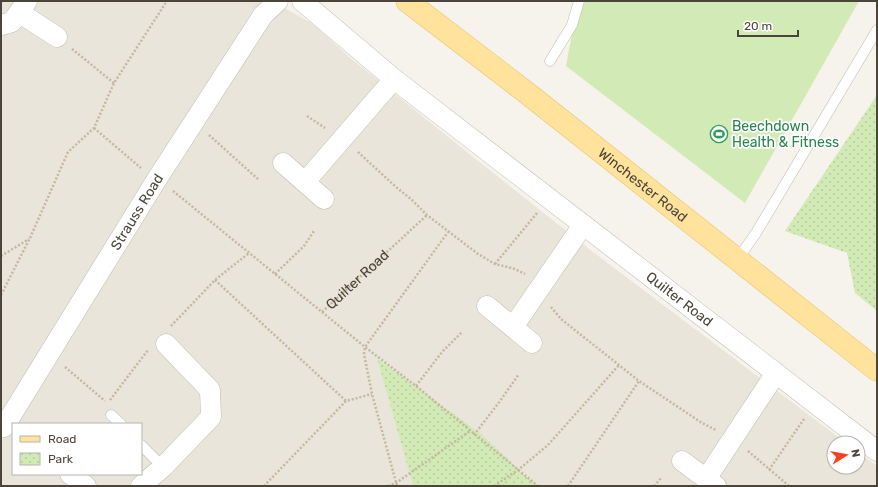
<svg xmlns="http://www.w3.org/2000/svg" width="878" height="487" font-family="Rubik,sans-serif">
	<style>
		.residential { fill: #eae5da; fill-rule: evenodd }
		.grass { fill: #d2eab5 }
		.park { fill: url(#park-dots) }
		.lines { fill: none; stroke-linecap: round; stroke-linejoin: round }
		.service-casing { stroke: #c2bbae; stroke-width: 11 }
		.minor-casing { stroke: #c2bbae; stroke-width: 21 }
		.primary-casing { stroke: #e6c16a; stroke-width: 23 }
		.path { stroke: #c4b79f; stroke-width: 2.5; stroke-dasharray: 2 2; stroke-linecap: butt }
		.service { stroke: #fff; stroke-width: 10 }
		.minor { stroke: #fff; stroke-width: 20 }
		.primary { stroke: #ffe39c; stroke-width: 22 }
		.labels { text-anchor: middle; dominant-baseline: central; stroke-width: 3.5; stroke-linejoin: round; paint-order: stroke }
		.leisure-label { font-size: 14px; fill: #27864d; stroke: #fff; text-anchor: start }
		.street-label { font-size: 14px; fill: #4b4439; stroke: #fff }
	</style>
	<defs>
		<pattern id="park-dots" width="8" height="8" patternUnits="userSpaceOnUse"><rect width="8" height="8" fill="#d2eab5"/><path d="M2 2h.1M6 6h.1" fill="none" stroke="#b6ca9c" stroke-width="1.8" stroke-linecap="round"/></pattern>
	</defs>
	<rect width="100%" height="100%" fill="#f6f3ec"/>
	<path class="residential" d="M 1,1 L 272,1 L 313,24 L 348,56 L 463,149 L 593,252 L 846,443 L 834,443 L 834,467 L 858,467 L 858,452 L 877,466 L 877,486 L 539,486 L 378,358 L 413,486 L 1,486 ZM 13,424 L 141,424 L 141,474 L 13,474 Z"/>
	<path class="grass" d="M 578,1 L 859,1 L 745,203 L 566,66 Z"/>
	<path class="park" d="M 877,95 L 877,311 L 855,293 L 847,253 L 785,231 Z
		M 377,358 L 481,434 L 523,474 L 539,486 L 413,486 Z"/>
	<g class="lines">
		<defs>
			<path id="service" d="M 550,61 L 572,25 L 579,1
				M 737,260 L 756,233 L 877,30
				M 111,415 L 121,424
				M 141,445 L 163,467"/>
			<g id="minor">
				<path id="s2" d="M 302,1 L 394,79 L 877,451"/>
				<path d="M 20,13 L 57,37"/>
				<path d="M 1,25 L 12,22 L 27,1"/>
				<path d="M 283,163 L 324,199"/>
				<path d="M 305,182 L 394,79"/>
				<path d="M 487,306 L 532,343"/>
				<path d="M 513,327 L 583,225"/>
				<path id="s3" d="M 4,427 L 157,179 L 263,15 L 278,1"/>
				<path d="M 682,461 L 716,486"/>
				<path d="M 70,474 L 86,486"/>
				<path d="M 706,479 L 776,373"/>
				<path d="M 141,486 L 163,467 L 211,417 L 210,390 L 166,344"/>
			</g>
			<g id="primary">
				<path id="s4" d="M 407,1 L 527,93 L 877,370"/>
			</g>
		</defs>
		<use href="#service" class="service-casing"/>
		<use href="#minor" class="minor-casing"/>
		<use href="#primary" class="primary-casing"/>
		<g class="path">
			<path d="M 72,49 L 114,83"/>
			<path d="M 307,116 L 325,128"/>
			<path d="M 94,128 L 141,168"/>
			<path d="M 209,135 L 259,180"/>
			<path d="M 358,152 L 396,187 L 412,200 L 427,215 L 478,254 L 495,264 L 515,269 L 525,274"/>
			<path d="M 173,191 L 365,347 L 416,386 L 538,486"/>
			<path d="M 1,256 L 29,239"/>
			<path d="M 495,264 L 537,213"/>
			<path d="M 275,274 L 304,246 L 314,231"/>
			<path d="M 215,280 L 346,401"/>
			<path d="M 1,295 L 30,238 L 68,152 L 94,128 L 114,83 L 165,4 L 165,1"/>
			<path d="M 551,307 L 561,319 L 639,381 L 702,423 L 716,430"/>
			<path id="s1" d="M 322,312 L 427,215"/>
			<path d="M 171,326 L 215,280 L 249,253"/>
			<path d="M 65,367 L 105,401"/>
			<path d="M 416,386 L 442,352 L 462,332"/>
			<path d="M 110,400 L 148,350"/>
			<path d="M 474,435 L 500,401 L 519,374"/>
			<path d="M 748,451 L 789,486"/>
			<path d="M 769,470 L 804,419"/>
			<path d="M 264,486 L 346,401 L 372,394"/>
			<path d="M 388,486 L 396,483 L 470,431"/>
			<path d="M 397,486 L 372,394 L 364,354 L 365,347 L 448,232"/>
			<path d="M 494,486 L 518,470 L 548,445 L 619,365"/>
			<path d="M 568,486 L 639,381"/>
			<path d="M 654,486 L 662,477"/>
		</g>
		<use href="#service" class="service"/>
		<use href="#minor" class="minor"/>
		<use href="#primary" class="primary"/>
	</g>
	<defs>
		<symbol id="stadium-ring" viewBox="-11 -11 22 22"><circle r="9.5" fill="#fff" stroke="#2e9e5b" stroke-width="1.5"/><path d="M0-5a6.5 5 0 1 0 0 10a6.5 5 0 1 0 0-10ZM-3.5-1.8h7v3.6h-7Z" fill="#2e9e5b"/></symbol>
	</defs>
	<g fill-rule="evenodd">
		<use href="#stadium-ring" x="709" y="124" width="20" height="20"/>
	</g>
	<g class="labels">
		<g class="leisure-label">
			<text x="732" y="126">Beechdown<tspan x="732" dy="16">Health &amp; Fitness</tspan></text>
		</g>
		<g class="street-label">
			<text stroke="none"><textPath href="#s4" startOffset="299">Winchester Road</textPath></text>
			<text stroke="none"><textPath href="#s3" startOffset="253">Strauss Road</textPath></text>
			<text stroke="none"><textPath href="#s1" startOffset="48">Quilter Road</textPath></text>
			<text stroke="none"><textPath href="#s2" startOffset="481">Quilter Road</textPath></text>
		</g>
	</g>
	<rect width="878" height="487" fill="none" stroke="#4b4439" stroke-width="4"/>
	<rect x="12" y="423" width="130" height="52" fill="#ffffff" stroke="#b7b4b0"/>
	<rect x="20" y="436" width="20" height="6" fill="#ffe39c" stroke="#b7b4b0"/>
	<text x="48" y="443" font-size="12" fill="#4b4439">Road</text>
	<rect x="20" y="453" width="20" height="12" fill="url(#park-dots)" stroke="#b7b4b0"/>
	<text x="48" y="463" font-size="12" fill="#4b4439">Park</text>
	<g transform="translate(846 455) rotate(79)"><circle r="19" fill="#ffffff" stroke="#b7b4b0"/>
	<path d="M0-3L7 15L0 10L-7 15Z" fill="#fc3f1d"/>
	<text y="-6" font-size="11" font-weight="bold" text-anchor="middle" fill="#4b4439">N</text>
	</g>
	<path d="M738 30v6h60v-6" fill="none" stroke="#4b4439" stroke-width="2"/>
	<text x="744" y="30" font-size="12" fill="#4b4439" stroke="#ffffff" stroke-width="3" paint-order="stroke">20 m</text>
</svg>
